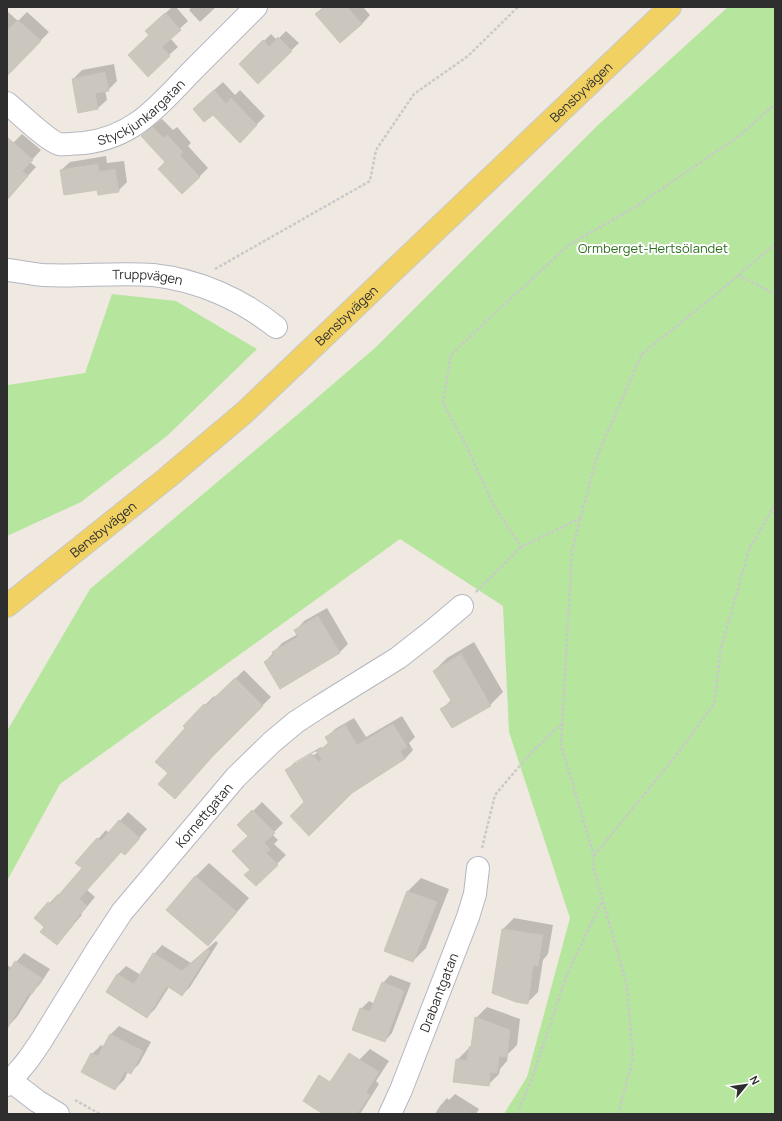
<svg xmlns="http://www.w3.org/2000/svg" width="782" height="1121" font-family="Manrope,sans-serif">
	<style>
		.green { fill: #b6e59e }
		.shadow { fill: #0003; fill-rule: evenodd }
		.building { fill: #cbc7bf; stroke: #cbc5ba }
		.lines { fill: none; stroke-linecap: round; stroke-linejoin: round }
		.minor-casing { stroke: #b4b7c1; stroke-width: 24 }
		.major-casing { stroke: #c9c9c9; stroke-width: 24 }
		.path { stroke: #c9c9c9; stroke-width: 2.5; stroke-dasharray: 3 2; stroke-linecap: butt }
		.minor { stroke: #fff; stroke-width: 22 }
		.major { stroke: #f2d163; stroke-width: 22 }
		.labels { text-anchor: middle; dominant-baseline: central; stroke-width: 4; stroke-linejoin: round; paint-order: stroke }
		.street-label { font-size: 13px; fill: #2e2e2e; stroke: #fff }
		.park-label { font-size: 13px; fill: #2c6e1b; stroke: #fff }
	</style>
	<rect width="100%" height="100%" fill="#efe9e1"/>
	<path class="green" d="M 728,7 L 775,7 L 775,1114 L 504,1114 L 527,1077 L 570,918 L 509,732 L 503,606 L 400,539 L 60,784 L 7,881 L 7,731 L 90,589 L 296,416 L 375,348 L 598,125 Z
		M 112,294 L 176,301 L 257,349 L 167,436 L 81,502 L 7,536 L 7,296 L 8,297 L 8,385 L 85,373 Z"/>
	<path class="shadow" d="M 172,7 L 176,7 L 188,21 L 170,38 L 178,47 L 169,55 L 150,35 L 155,23 Z
		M 192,7 L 216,7 L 200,22 L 189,10 Z
		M 324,7 L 363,7 L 370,15 L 362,24 Z
		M 7,11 L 18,21 L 27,12 L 49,32 L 20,62 L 7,67 Z
		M 286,31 L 299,43 L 258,82 L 240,64 L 271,34 L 277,40 Z
		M 114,64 L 117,81 L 108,90 L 105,90 L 107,100 L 98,108 L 73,79 L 82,70 Z
		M 223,82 L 235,95 L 240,90 L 265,116 L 240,141 L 203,100 Z
		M 162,119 L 173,130 L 177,127 L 191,143 L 188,146 L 208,168 L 199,177 L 167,162 L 142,136 L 151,127 Z
		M 22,134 L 41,150 L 30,162 L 36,167 L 7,199 L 7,149 Z
		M 106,156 L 107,163 L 124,161 L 127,182 L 118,191 L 98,188 L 61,170 L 70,162 Z
		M 327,608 L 348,644 L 339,653 L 265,662 L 282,643 L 298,634 L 296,630 L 304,621 Z
		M 474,642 L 503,692 L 490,705 L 442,709 L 451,700 L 434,671 L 447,658 Z
		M 244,670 L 271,697 L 221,747 L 175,798 L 170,773 L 186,728 L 184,726 L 214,696 L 216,698 Z
		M 402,716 L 415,737 L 409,743 L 413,750 L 405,759 L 305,802 L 286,771 L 295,762 L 321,747 L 322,748 L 329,742 L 326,738 L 335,729 L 354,718 L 366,737 ZM 316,751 L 317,753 L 295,766 L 295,763 Z
		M 262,802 L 283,823 L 272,834 L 278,840 L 274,844 L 286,855 L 256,885 L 251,870 L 249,836 L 239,825 Z
		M 128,812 L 147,829 L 133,845 L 121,851 L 87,890 L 95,897 L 81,914 L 82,915 L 56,944 L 46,927 L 36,918 L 58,894 L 60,896 L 83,868 L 98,839 L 106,830 L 109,833 Z
		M 209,863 L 249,898 L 221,931 L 208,944 L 167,910 L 196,876 Z
		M 421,878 L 449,889 L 426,948 L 413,961 L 386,950 L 408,891 Z
		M 514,918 L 553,925 L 548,954 L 543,960 L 538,992 L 527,1003 L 503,929 Z
		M 216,941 L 218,943 L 190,987 L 182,995 L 169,987 L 155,1009 L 147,1017 L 107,992 L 118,974 L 126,966 L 141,975 L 154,954 L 162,945 L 191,963 Z
		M 24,953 L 50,969 L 40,984 L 32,993 L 17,1017 L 8,1026 L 7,1025 L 7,965 L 12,968 L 16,962 Z
		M 390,975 L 411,983 L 392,1033 L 385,1041 L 361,1009 L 369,1001 L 375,1004 L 383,983 Z
		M 487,1007 L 520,1019 L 517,1045 L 508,1054 L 507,1061 L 500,1069 L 499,1074 L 488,1085 L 457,1060 L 468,1049 L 469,1049 L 472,1044 L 476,1018 Z
		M 119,1026 L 151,1042 L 139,1064 L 130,1073 L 128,1072 L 124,1080 L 115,1089 L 92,1054 L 101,1045 L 104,1047 L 111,1034 Z
		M 370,1049 L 389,1061 L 376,1081 L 379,1084 L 360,1114 L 325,1114 L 359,1060 Z
		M 455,1094 L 479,1109 L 476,1114 L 435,1114 L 440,1106 L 447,1098 L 449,1100 Z"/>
	<path class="building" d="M 324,7 L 347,7 L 362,24 L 340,43 L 315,14 Z
		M 165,13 L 181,30 L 162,47 L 170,56 L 148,77 L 128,55 L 149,35 L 145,31 Z
		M 18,20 L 41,41 L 7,76 L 7,31 Z
		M 278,37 L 292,51 L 258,84 L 239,64 L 263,40 L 269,47 Z
		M 105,72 L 109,91 L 95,93 L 98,109 L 78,113 L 72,79 Z
		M 214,90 L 226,104 L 231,98 L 257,125 L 240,143 L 213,115 L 204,122 L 193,109 Z
		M 153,127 L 163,138 L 167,135 L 183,152 L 180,156 L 200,177 L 182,194 L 158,169 L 165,162 L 141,136 Z
		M 7,137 L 33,160 L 22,171 L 28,176 L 7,200 Z
		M 98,164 L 99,172 L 115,169 L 119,192 L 98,195 L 97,190 L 64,195 L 60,170 Z
		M 318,616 L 340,653 L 280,689 L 264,662 L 274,655 L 272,652 L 298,637 L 294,630 Z
		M 461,654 L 491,706 L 452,728 L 440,709 L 452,702 L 433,671 Z
		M 235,678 L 263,706 L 212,757 L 175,799 L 158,784 L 168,773 L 155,762 L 185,728 L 183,726 L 204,704 L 206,706 Z
		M 393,724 L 407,747 L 400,751 L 405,759 L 352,793 L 309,836 L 290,816 L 304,802 L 285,770 L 312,754 L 319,762 L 322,760 L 317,751 L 329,744 L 325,737 L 345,725 L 357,745 Z
		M 252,810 L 275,833 L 264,843 L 270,849 L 266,853 L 278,865 L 256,886 L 244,875 L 250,870 L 232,851 L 248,836 L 237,825 Z
		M 119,820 L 140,838 L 125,855 L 121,852 L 79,899 L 87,906 L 73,923 L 74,924 L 57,945 L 40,932 L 44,927 L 34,918 L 48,902 L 51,904 L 82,868 L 75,863 L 97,838 L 101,841 Z
		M 195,876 L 237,912 L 208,946 L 166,910 Z
		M 407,891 L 437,902 L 413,962 L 384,951 Z
		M 502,929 L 543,935 L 538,966 L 533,965 L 528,1004 L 516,1002 L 492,993 Z
		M 207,949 L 210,951 L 182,996 L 167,986 L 147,1018 L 106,992 L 117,974 L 134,984 L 153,953 L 182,971 Z
		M 15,961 L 42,978 L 32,994 L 29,993 L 7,1029 L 7,974 Z
		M 382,982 L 404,991 L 385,1042 L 352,1030 L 360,1008 L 370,1012 Z
		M 475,1017 L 510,1030 L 507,1057 L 499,1056 L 497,1073 L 490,1072 L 489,1086 L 453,1082 L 456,1059 L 467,1061 L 469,1047 L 471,1047 Z
		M 110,1034 L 143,1051 L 131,1074 L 125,1071 L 115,1090 L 81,1072 L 91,1053 L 98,1056 Z
		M 349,1053 L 379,1072 L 366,1092 L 370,1095 L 357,1114 L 323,1114 L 303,1101 L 319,1075 L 330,1082 Z"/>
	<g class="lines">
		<defs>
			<g id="minor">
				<path id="s1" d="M 7,103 C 18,112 48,141 59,144 C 67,145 76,143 84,143 C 137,137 161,102 196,67 C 216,47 236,27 256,7"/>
				<path id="s2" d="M 7,270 C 19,271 31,274 43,275 C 80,277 117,272 153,275 C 198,280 241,299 276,327"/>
				<path d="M 11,1081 L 37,1101 L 58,1114"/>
				<path id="s3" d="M 7,1085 L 28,1060 L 41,1041 L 97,950 L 122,912 L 236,777 L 272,742 L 296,722 L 319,707 L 398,658 L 430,633 L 462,606"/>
				<path id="s4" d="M 390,1114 L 401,1090 L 468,917 L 475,894 L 478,868"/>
			</g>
			<g id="major">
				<path id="s5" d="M 7,606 L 167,478 L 245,412 L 670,7"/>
			</g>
		</defs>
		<use href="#minor" class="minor-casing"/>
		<use href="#major" class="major-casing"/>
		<path class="path" d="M 215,269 L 370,181 L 376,150 L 414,94 L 468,56 L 518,7
			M 738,275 L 775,294
			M 581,518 L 521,547 L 494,506 L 467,447 L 443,403 L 451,355 L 497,311 L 569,245 L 635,207 L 739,136 L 775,104
			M 476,592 L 521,547
			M 482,848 L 495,795 L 529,755 L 562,723
			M 594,856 L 681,749 L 714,704 L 721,648 L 750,547 L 775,505
			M 75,1100 L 100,1114
			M 517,1114 L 532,1078 L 567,974 L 602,901
			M 618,1114 L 633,1059 L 627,986 L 592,862 L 594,856 L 561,745 L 572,550 L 597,456 L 642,354 L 721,290 L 775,244"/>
		<use href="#minor" class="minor"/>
		<use href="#major" class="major"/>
	</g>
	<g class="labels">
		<g class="street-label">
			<text stroke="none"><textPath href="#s5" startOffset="771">Bensbyvägen</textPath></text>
			<text stroke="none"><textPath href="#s1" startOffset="158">Styckjunkargatan</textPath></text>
			<text stroke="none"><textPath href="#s2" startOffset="141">Truppvägen</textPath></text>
			<text stroke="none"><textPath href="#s5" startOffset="447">Bensbyvägen</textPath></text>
			<text stroke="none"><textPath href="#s5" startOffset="123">Bensbyvägen</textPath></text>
			<text stroke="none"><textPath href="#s3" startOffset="335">Kornettgatan</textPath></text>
			<text stroke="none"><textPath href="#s4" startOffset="131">Drabantgatan</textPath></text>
		</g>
		<g class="park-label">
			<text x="653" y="248">Ormberget-Hertsölandet</text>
		</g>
	</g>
	<rect width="782" height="1121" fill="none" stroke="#2e2e2e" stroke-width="16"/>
	<g transform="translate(746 1085) rotate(61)" stroke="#ffffff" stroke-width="3" paint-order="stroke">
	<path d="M0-3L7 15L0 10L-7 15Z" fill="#2e2e2e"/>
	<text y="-6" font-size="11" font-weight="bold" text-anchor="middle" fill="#2e2e2e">N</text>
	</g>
</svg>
